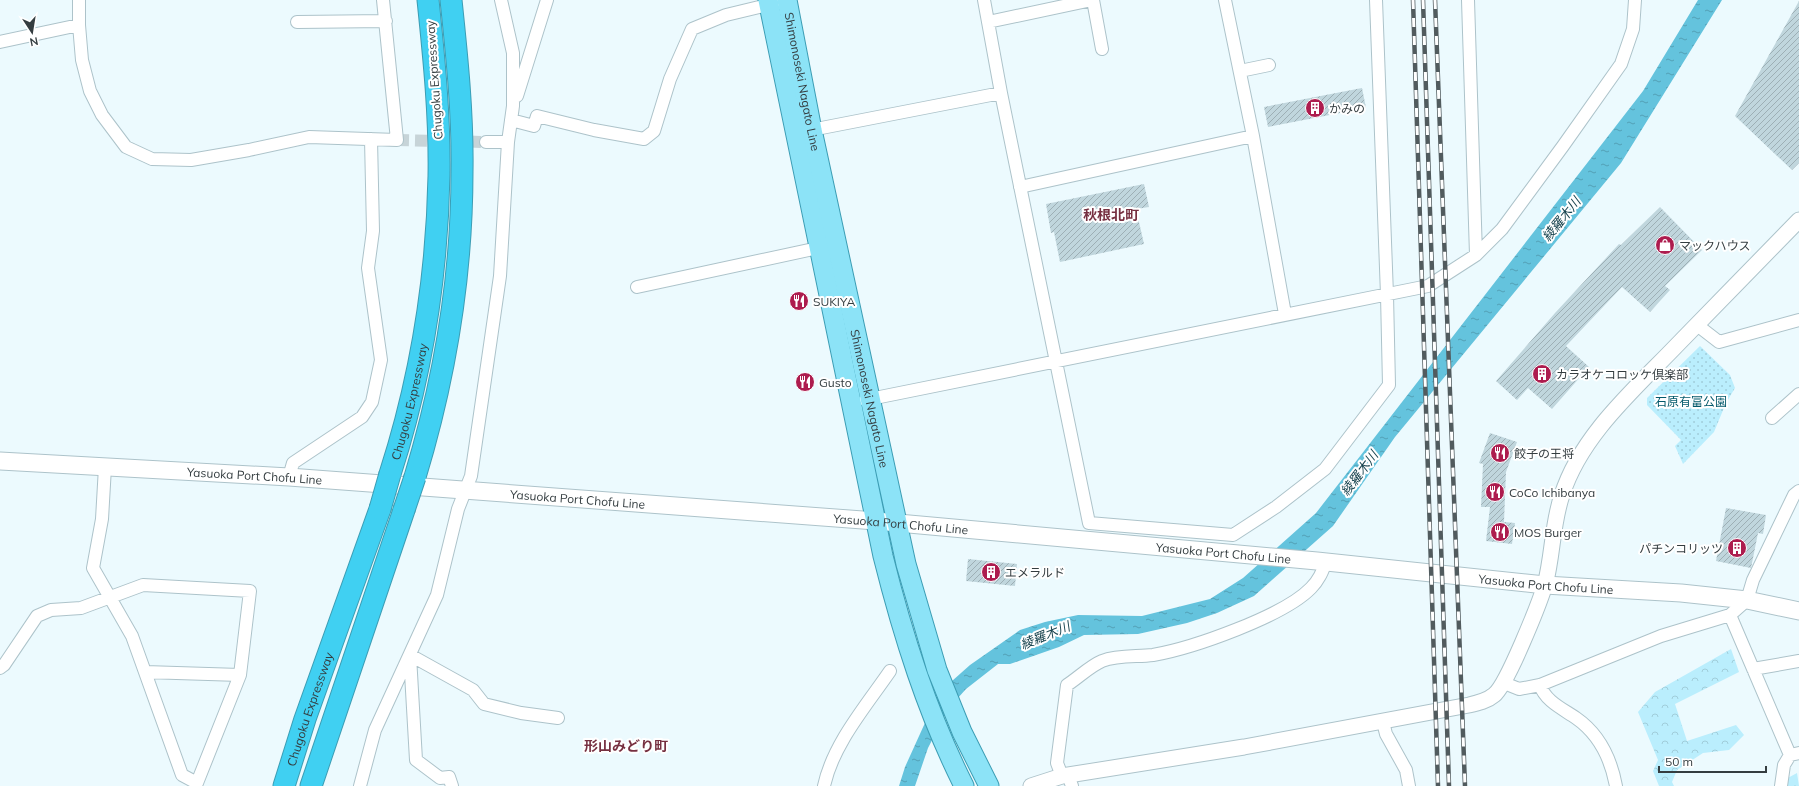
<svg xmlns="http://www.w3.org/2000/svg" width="1799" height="786" font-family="Mulish,'Noto Sans JP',sans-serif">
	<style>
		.forest { fill: url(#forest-crowns) }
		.park { fill: url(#park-dots) }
		.water { fill: url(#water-ripples) }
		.building { fill: url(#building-hatch) }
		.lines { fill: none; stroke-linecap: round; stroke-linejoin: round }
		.minor-tunnel { stroke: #c7d4d8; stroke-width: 12; stroke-dasharray: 12 6; stroke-linecap: butt }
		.minor-casing { stroke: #adc3ca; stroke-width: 14 }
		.tertiary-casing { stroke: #adc3ca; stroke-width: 17 }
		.secondary-casing { stroke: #adc3ca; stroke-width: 19 }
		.primary-casing { stroke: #3c9db4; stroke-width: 21 }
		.motorway-casing { stroke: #3c9db4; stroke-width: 23 }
		.minor { stroke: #fff; stroke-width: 12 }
		.tertiary { stroke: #fff; stroke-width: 15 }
		.secondary { stroke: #fff; stroke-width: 17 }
		.primary { stroke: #8ce3f7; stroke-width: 19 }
		.motorway { stroke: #40d0f2; stroke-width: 21 }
		.rail-casing { stroke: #515b5e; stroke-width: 4.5 }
		.rail { stroke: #fff; stroke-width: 3; stroke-dasharray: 9; stroke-linecap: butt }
		.motorway-bridge-casing { stroke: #3c9db4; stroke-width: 23; stroke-linecap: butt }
		.motorway-bridge { stroke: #40d0f2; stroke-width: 21 }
		.labels { text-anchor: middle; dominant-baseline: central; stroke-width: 4; stroke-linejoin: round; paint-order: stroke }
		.street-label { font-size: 12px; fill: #343d40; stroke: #fff }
		.poi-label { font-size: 12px; fill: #343d40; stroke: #fff; text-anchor: start }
		.park-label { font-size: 12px; fill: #03596b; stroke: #fff }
		.water-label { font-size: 13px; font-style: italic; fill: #1a4550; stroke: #fff }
		.quarter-label { font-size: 14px; font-weight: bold; fill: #763041; stroke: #fff }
	</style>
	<defs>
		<pattern id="forest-crowns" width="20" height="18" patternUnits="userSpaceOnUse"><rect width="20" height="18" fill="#baeefd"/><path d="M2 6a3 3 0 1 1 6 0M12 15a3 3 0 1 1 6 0" fill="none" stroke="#a0cdda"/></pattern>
		<pattern id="park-dots" width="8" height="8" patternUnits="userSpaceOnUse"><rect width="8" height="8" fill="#baeefd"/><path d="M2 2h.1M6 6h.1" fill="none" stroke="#a0cdda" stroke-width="1.8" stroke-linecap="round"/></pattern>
		<pattern id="water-ripples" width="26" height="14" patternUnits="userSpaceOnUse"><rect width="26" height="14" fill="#64c3dd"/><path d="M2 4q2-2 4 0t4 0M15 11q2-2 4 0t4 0" fill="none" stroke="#53a0b5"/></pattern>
		<pattern id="building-hatch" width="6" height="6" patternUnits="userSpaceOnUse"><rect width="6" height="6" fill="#c0d6dd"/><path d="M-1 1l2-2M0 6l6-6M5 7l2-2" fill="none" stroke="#9dafb5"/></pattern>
	</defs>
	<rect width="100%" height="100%" fill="#ecfafe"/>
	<path class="forest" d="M 1731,649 L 1739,672 L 1675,704 L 1687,741 L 1736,725 L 1744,735 L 1729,750 L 1703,753 L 1677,770 L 1672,782 L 1674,786 L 1659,786 L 1653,771 L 1658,760 L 1638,712 L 1655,692 Z
		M 1797,773 L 1799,786 L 1783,786 L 1784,780 Z"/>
	<path class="park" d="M 1700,346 L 1730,375 L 1735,388 L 1726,403 L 1714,432 L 1683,464 L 1675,446 L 1681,440 L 1647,405 L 1647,398 Z"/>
	<path class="water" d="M 1698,0 L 1722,0 L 1621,163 L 1395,437 L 1333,526 L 1254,596 L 1217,613 L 1187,623 L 1138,634 L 1084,635 L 1059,647 L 1010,664 L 998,664 L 966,689 L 948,709 L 928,748 L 915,786 L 899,786 L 905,767 L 934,703 L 952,681 L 970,665 L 1020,630 L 1045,622 L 1078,615 L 1142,616 L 1210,599 L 1243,578 L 1316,513 L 1643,91 Z"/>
	<path class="building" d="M 1799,1 L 1799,163 L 1792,170 L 1735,116 Z
		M 1362,88 L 1366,108 L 1268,127 L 1264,107 Z
		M 1144,184 L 1149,207 L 1136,209 L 1144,244 L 1060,262 L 1054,232 L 1051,233 L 1046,204 Z
		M 1660,207 L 1702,250 L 1665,286 L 1670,290 L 1650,312 L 1622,287 L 1566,346 L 1589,367 L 1552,409 L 1528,388 L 1517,400 L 1496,381 L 1555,313 L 1619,244 L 1621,245 Z
		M 1490,433 L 1517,442 L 1506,472 L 1504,522 L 1515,523 L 1512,544 L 1486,541 L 1490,507 L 1481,507 L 1483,464 L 1479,463 Z
		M 1726,508 L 1766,515 L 1763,534 L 1758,533 L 1751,568 L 1716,561 Z
		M 968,559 L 1017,564 L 1015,586 L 966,581 Z"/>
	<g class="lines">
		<path class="minor-tunnel" d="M 397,140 L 486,142"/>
		<defs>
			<path id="minor" d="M 79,0 L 79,25 L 82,60 L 90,91 L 102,115 L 126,147 L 152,159 L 191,160 L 249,150 L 309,137 L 397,140 L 383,0
				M 984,0 L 1001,93 L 1089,523 L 1233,535 L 1276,507 L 1325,469 L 1389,385 L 1387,295 L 1376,0
				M 1093,0 L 1102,49
				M 1225,0 L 1253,136 L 1285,314
				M 1468,0 L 1476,255
				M 297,22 L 386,21
				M 988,22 L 1092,0
				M 0,42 L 79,25
				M 1240,71 L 1269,65
				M 517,96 L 547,0
				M 511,120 L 534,126 L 537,116 L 594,130 L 644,139 L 654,131 L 670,79 L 692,29 L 726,15 L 776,3
				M 806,131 L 1001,93
				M 486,142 L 508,142
				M 1020,187 L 1253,136
				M 637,287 L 818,248
				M 1697,325 L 1719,342 L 1799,320
				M 865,400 L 1428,286 L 1476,255 L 1502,229 L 1563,146 L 1621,64 L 1633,29 L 1635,0
				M 1772,418 L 1799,394
				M 105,467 L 102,519 L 93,568 L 132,636 L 182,775 L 197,783 L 240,675 L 145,672
				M 289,477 L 293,463 L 362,417 L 372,402 L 381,360 L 368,268 L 373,231 L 371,139
				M 1730,615 L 1790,755 L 1799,753
				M 410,655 L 473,690 L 484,704 L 521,713 L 558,718
				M 410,656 L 416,760 L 440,778 L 449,777 L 452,786
				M 0,668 L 4,665 L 37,616 L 51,610 L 81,608 L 143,585 L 250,591 L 240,675
				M 1753,669 L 1799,661
				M 1504,683 L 1519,689 L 1540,685 L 1661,636 L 1730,615 L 1747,600 L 1753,580 L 1794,495 L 1799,491
				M 1540,685 C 1545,701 1563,709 1576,718 C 1599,734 1611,759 1616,786
				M 1383,722 L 1386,734 L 1406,770 L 1409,786
				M 1068,775 L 1072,786
				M 1062,776 L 1057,763 L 1067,685 C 1078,678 1090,666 1102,661 C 1118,655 1137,657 1153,655 C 1193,648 1284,616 1311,588 C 1319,580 1322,572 1326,562
				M 360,786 L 375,730 L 437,595 L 458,509 L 471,476 L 500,276 L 508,142 L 513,106 L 513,53 L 501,0
				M 824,786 C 833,744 866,706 890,671
				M 1781,786 L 1784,765 L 1790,755"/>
			<path id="tertiary" d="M 1031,786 L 1062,776 L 1244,747 L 1469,705 C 1478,703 1487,701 1494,695 C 1507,685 1539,604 1545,585 C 1553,555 1552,524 1562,495 C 1581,435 1635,389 1678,344 C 1718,303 1759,261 1799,220"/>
			<g id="secondary">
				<path id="s1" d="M 0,461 L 289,477 L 876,521 L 1317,561 L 1545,585 L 1681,593 L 1747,600 L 1799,611"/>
			</g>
			<g id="primary">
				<path d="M 768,0 L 883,556 C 903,636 927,712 964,786"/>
				<path id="s2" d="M 787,0 L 812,130 L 906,564 L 937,670 L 962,732 L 989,786"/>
			</g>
			<g id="motorway">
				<path id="s3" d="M 390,474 C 421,378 437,277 439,176 C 440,117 434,58 428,0"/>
				<path d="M 415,477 C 445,378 462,276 462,172 C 463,115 457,57 451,0"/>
				<path id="s4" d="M 284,786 L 305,719 L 380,509"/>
				<path d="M 311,786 L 404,510"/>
			</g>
		</defs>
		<use href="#minor" class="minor-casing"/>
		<use href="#tertiary" class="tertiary-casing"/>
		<use href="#secondary" class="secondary-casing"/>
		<use href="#primary" class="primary-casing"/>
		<use href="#motorway" class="motorway-casing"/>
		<use href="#minor" class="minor"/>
		<use href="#tertiary" class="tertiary"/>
		<use href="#secondary" class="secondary"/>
		<use href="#primary" class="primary"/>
		<use href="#motorway" class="motorway"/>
		<defs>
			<path id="rail" d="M 1413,0 L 1438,786
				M 1423,0 L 1449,786
				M 1435,0 L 1465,786"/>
		</defs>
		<use href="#rail" class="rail-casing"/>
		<use href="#rail" class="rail"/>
		<defs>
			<path id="motorway-bridge" d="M 380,509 L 390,474
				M 404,510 L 415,477"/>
		</defs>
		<use href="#motorway-bridge" class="motorway-bridge-casing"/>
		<use href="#motorway-bridge" class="motorway-bridge"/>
	</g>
	<defs>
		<symbol id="building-disc" viewBox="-11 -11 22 22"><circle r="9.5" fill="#ad1c4e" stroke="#fff"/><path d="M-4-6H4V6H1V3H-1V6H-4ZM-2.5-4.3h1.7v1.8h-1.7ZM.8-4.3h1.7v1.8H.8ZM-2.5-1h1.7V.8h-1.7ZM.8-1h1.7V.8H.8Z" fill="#fff"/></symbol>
		<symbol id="shop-disc" viewBox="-11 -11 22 22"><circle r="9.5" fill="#ad1c4e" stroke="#fff"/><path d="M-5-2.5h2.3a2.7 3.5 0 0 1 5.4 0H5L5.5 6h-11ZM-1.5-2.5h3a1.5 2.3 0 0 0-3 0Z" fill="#fff"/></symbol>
		<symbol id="restaurant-disc" viewBox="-11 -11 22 22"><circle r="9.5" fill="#ad1c4e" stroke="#fff"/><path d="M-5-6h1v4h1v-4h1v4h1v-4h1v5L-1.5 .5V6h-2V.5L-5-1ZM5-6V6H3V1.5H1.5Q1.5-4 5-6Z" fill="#fff"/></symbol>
	</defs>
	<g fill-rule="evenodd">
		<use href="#building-disc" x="1304" y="97" width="22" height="22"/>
		<use href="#shop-disc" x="1654" y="234" width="22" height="22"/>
		<use href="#restaurant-disc" x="788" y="290" width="22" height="22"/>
		<use href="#building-disc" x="1531" y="363" width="22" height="22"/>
		<use href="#restaurant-disc" x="794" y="371" width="22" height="22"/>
		<use href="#restaurant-disc" x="1489" y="442" width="22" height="22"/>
		<use href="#restaurant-disc" x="1484" y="481" width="22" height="22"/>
		<use href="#restaurant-disc" x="1489" y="521" width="22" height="22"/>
		<use href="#building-disc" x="1726" y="537" width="22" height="22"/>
		<use href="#building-disc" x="980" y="561" width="22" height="22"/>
	</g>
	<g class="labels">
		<g class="street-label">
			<text transform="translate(434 80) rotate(-94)">Chugoku Expressway</text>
			<text stroke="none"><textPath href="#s2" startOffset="83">Shimonoseki Nagato Line</textPath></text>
			<text stroke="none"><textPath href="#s2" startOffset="407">Shimonoseki Nagato Line</textPath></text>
			<text stroke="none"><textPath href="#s3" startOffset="75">Chugoku Expressway</textPath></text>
			<text stroke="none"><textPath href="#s1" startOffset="255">Yasuoka Port Chofu Line</textPath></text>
			<text stroke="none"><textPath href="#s1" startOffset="579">Yasuoka Port Chofu Line</textPath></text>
			<text stroke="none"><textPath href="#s1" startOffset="903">Yasuoka Port Chofu Line</textPath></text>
			<text stroke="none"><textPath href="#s1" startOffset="1227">Yasuoka Port Chofu Line</textPath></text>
			<text stroke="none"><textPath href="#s1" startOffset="1551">Yasuoka Port Chofu Line</textPath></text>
			<text stroke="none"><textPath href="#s4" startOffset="81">Chugoku Expressway</textPath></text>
		</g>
		<g class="poi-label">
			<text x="1329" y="108">かみの</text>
			<text x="1679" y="245">マックハウス</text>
			<text x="813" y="301">SUKIYA</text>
			<text x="1556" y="374">カラオケコロッケ倶楽部</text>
			<text x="819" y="382">Gusto</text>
			<text x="1514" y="453">餃子の王将</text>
			<text x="1509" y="492">CoCo Ichibanya</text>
			<text x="1514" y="532">MOS Burger</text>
			<text x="1723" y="548" text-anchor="end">パチンコリッツ</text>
			<text x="1005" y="572">エメラルド</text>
		</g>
		<g class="park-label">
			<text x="1691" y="401">石原有富公園</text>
		</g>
		<g class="water-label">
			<text transform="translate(1561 219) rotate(-51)">綾羅木川</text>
			<text transform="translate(1359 473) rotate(-53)">綾羅木川</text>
			<text transform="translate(1045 635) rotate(-22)">綾羅木川</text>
		</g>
		<g class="quarter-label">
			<text x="1111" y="215">秋根北町</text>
			<text x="626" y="746">形山みどり町</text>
		</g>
	</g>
	<g transform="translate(32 32) rotate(168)" stroke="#ffffff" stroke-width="3" paint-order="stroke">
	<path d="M0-3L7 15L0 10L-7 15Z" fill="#343d40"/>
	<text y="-6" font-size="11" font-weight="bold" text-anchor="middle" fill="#343d40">N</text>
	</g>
	<path d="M1659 766v6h107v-6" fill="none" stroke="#343d40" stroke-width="2"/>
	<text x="1665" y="766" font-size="12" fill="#343d40" stroke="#ffffff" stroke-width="3" paint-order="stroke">50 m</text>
</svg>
